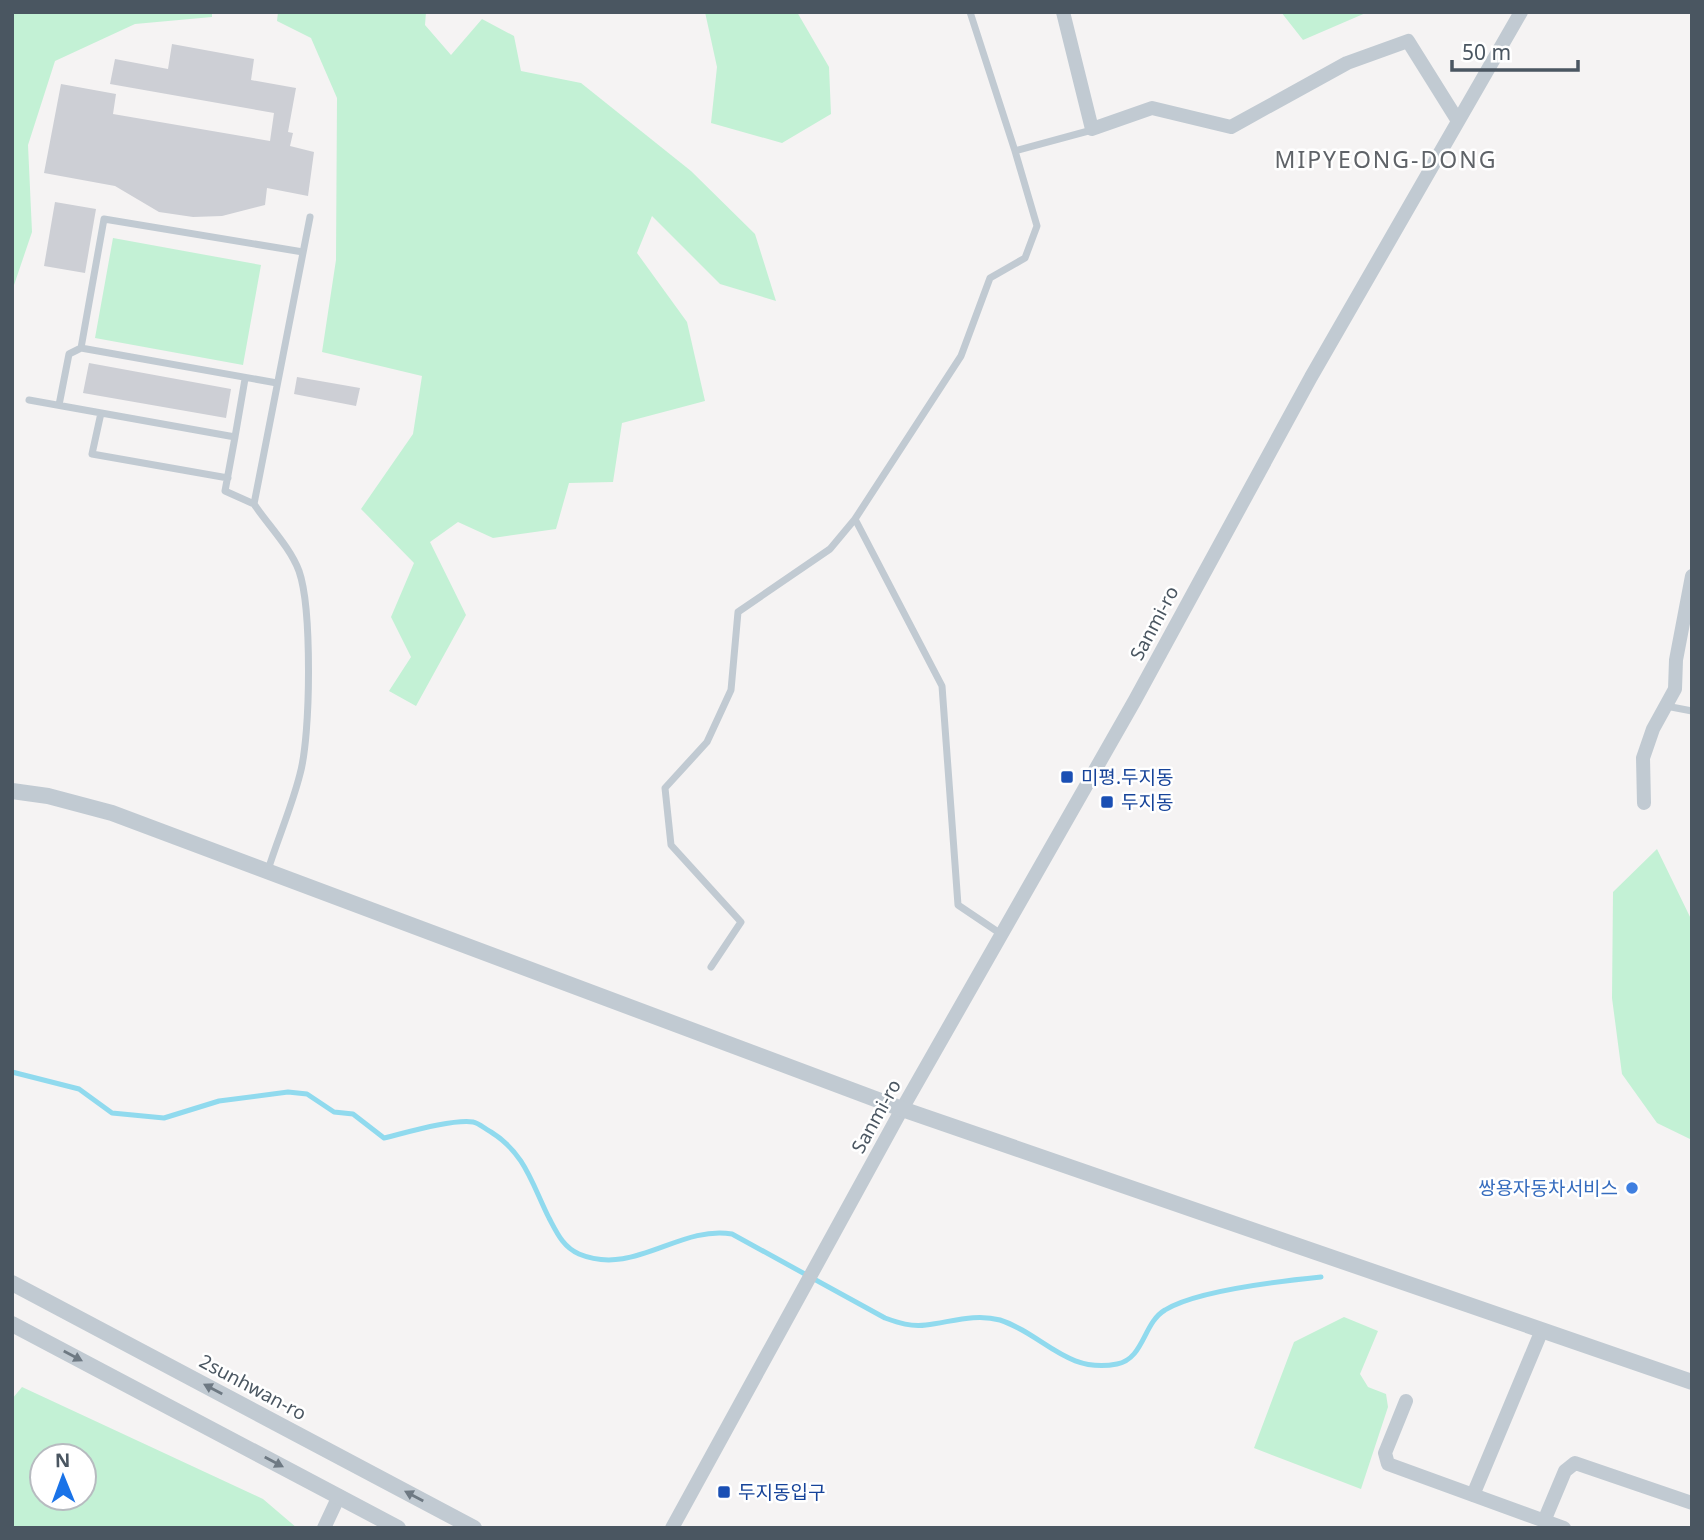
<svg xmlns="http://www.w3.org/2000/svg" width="1704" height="1540" font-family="'Noto Sans','Noto Sans KR',sans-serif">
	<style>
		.green { fill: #c3f1d5; fill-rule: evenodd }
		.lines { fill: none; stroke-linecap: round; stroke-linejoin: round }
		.stream { stroke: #90daee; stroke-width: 5 }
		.building { fill: #cdcfd5 }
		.service { stroke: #c1cad2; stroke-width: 7 }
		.minor { stroke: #c1cad2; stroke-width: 14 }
		.tertiary { stroke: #c1cad2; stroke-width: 16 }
		.oneway { fill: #6e7983 }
		.transit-dot { fill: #1a4fb4; stroke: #fff; stroke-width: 2.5 }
		.shop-dot { fill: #3f7fe0; stroke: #fff; stroke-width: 2.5 }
		.labels { text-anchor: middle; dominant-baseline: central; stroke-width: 5; stroke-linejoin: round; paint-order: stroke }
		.street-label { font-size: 19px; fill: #4a5661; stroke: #fff }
		.transit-label { font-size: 19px; fill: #164399; stroke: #fff; text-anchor: start }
		.shop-label { font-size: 19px; fill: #366cbe; stroke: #fff; text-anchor: end }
		.quarter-label { font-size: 23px; letter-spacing: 2px; fill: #5f6368; stroke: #fff }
	</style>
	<rect width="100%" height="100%" fill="#f5f3f3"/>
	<path class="green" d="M 12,12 L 212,12 L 212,17 L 135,24 L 55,61 L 28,145 L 32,232 L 12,291 Z
		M 278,12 L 426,12 L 425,25 L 451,55 L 482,19 L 514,36 L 521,71 L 581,83 L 691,171 L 755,234 L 776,301 L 720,284 L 652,216 L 637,253 L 687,322 L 705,401 L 622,423 L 613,482 L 569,483 L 556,529 L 493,538 L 458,522 L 430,542 L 466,615 L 416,706 L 389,691 L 411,657 L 391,617 L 414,563 L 361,509 L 413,434 L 422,376 L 322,352 L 336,260 L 337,98 L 311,38 L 277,21 Z
		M 705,12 L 797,12 L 829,67 L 831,114 L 782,143 L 711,123 L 717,67 Z
		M 1281,12 L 1368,12 L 1303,40 Z
		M 113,238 L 261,265 L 243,365 L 95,338 Z
		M 1657,849 L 1692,921 L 1692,1140 L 1657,1123 L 1622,1074 L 1612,998 L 1613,892 Z
		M 1344,1317 L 1378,1331 L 1360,1374 L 1368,1387 L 1386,1394 L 1388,1407 L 1361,1489 L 1254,1448 L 1294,1342 Z
		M 22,1387 L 263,1499 L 297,1528 L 12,1528 L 12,1399 ZM 84,1456 L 84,1498 L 42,1498 L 42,1456 Z"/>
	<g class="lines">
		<path class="stream" d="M 12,1072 L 79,1089 L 112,1113 L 164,1118 L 219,1101 L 288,1092 L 307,1094 L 334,1112 L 353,1114 L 384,1138 C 405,1133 452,1119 473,1122 C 479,1123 485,1129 491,1132 C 525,1153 532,1184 549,1218 C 557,1233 563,1247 579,1254 C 634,1277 679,1225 732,1234 L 885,1318 C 899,1323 911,1327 926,1325 C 951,1322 975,1313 1000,1320 C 1043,1334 1066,1374 1117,1364 C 1144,1359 1143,1323 1165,1310 C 1197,1290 1281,1281 1321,1277"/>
	</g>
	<path class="building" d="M 172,44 L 254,59 L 251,80 L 296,88 L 288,132 L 293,133 L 290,146 L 314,152 L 308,196 L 267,188 L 265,205 L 222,216 L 193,217 L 159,212 L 115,186 L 44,173 L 61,84 L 116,94 L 113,114 L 270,141 L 274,113 L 110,84 L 115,59 L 168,69 Z
		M 55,202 L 96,209 L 85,273 L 44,266 Z
		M 89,363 L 231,389 L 226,418 L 83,393 Z
		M 297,377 L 360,388 L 356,406 L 294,394 Z"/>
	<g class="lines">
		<path class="service" d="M 970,12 L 1015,151 L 1092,130
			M 277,383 L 81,348 L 104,219 L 303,252
			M 29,400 L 235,437 L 225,491 L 254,504
			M 59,405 L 69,354 L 81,348
			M 101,413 L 92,454 L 228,478
			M 235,437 L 245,379
			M 1666,706 L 1692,711
			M 268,870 C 278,838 292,806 300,774 C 311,735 312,608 299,571 C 290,547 268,525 254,504 L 310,217
			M 1001,934 L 958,905 L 942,686 L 855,519 L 961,356 L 990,278 L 1025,258 L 1037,226 L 1015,151
			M 711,967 L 741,922 L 671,845 L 665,788 L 707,742 L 731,690 L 738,612 L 830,549 L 855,519"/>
		<path class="minor" d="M 1063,12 L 1092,129 L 1152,108 L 1231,127 L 1347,63 L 1408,41 L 1458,121
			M 1644,803 L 1643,758 L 1653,729 L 1675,689 L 1676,660 L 1692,576
			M 1406,1401 L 1385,1453 L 1388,1464 L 1564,1528
			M 1473,1495 L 1542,1330
			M 1544,1521 L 1565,1471 L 1575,1463 L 1692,1503
			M 324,1528 L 339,1496
			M 672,1528 L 902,1109 L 1135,700 L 1311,377 L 1521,12"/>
		<path class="tertiary" d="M 12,791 L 48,796 L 112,813 L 902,1109 L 1692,1382
			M 12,1283 L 474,1528
			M 12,1324 L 398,1528"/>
	</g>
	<defs><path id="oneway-solid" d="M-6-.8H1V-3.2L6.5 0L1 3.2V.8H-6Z" transform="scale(1.75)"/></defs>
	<g class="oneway">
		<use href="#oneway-solid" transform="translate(73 1356) rotate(28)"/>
		<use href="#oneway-solid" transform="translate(213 1389) rotate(-152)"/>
		<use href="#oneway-solid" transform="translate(274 1462) rotate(28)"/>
		<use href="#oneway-solid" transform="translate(414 1496) rotate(-152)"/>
	</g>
	<g class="transit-dot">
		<rect x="1060" y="770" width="14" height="14" rx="3.5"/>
		<rect x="1100" y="795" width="14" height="14" rx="3.5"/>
		<rect x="717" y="1485" width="14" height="14" rx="3.5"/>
	</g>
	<circle class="shop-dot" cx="1632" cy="1188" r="7"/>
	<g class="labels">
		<g class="street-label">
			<text transform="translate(1154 623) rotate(-62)">Sanmi-ro</text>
			<text transform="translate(876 1116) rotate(-61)">Sanmi-ro</text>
			<text transform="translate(253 1387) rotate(28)">2sunhwan-ro</text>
		</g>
		<g class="transit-label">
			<text x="1081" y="777">미평.두지동</text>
			<text x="1121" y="802">두지동</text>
			<text x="738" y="1492">두지동입구</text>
		</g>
		<g class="shop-label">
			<text x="1618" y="1188">쌍용자동차서비스</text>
		</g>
		<g class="quarter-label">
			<text x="1386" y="159">MIPYEONG-DONG</text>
		</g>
	</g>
	<rect width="1704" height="1540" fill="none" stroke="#4a5661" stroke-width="28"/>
	<g transform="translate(63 1477) rotate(359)"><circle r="33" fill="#ffffff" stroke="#b7bbc0" stroke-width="2"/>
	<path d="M0-5L12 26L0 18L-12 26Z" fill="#1a73e8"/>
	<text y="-10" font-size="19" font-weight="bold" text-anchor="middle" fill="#4a5661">N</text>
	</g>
	<path d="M1452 60v10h126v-10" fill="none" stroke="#4a5661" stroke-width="3.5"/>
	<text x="1462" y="60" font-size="21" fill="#4a5661" stroke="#ffffff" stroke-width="5" paint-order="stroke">50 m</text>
</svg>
